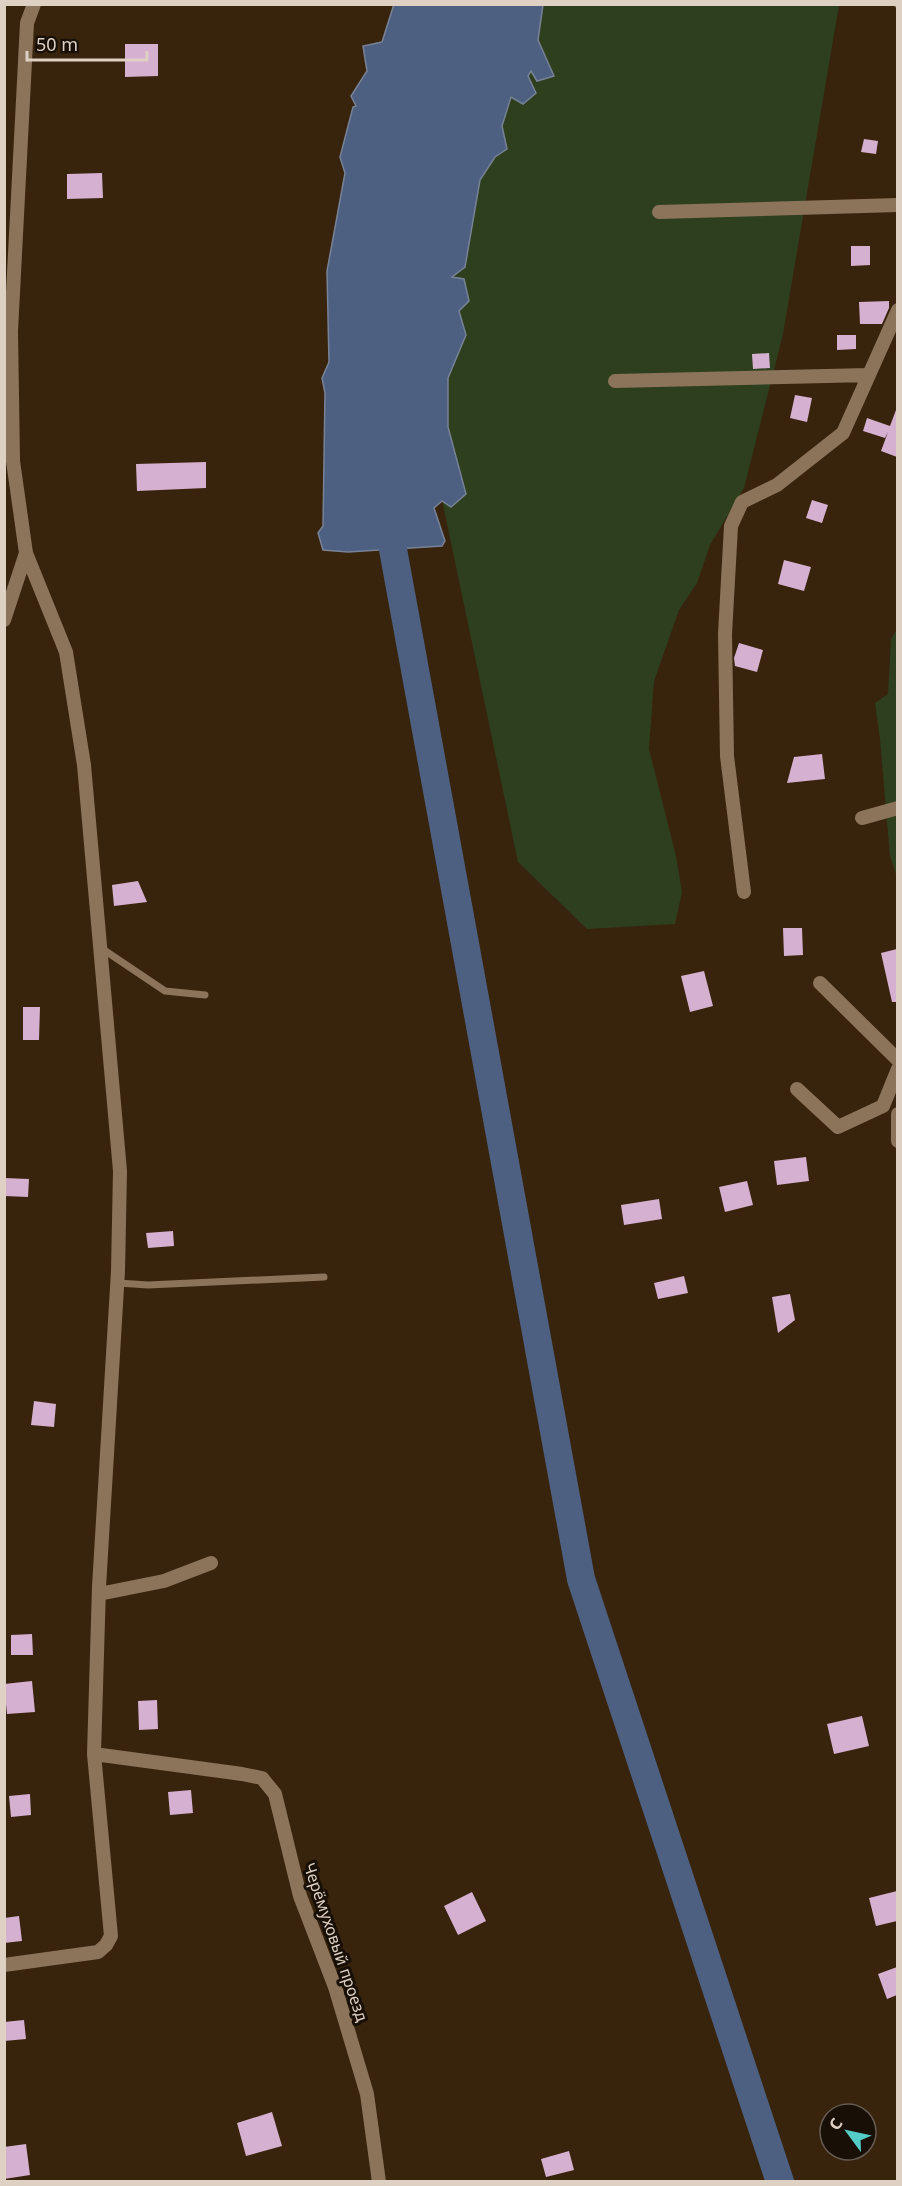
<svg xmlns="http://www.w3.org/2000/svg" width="902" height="2186" font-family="'Noto Sans',sans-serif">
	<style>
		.green { fill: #2e3f1e }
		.water { fill: #4d6082; stroke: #788296; stroke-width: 1.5 }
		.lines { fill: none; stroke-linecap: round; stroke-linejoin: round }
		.river { stroke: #4d6082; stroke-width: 28 }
		.building { fill: #d5b0d0 }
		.service { stroke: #8c745b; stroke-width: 7 }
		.minor { stroke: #8c745b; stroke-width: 14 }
		.labels { text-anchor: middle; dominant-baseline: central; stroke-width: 6; stroke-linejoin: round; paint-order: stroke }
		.street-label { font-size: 16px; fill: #ded0c3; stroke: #180f06 }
	</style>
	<rect width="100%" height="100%" fill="#38240d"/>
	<path class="green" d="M 521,5 L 839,5 L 783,334 L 744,488 L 710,545 L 697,583 L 679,610 L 654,681 L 649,749 L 676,856 L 682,892 L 675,924 L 587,929 L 518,862 L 415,371 Z
		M 897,629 L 897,877 L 890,856 L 880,739 L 875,703 L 888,694 L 891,639 Z"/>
	<path class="water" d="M 394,4 L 543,5 L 538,40 L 554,76 L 537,81 L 531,71 L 528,76 L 536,93 L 523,104 L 511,97 L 502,126 L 507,149 L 495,157 L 480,180 L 465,267 L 452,277 L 464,279 L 469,301 L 459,311 L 466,335 L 448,378 L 448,427 L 466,494 L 451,507 L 442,501 L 434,508 L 445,541 L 442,546 L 348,552 L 323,550 L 318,533 L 323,526 L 325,393 L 322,378 L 329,362 L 327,271 L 345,173 L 340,157 L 353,107 L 356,106 L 351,96 L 367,71 L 363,46 L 382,42 Z"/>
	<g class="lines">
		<path class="river" d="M 386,511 L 581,1579 L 780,2182"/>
	</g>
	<path class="building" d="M 125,44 L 158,44 L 158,76 L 125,77 Z
		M 864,139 L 878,141 L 876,154 L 861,152 Z
		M 102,173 L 103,198 L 67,199 L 67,174 Z
		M 851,246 L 870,246 L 870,265 L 851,266 Z
		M 889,301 L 889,308 L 882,324 L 860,324 L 859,302 Z
		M 837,335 L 856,335 L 856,349 L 837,350 Z
		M 769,353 L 770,368 L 753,369 L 752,354 Z
		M 795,395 L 812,398 L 807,422 L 790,418 Z
		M 896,410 L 897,410 L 897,457 L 881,451 L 888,432 L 885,438 L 863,431 L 867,418 L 890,426 Z
		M 206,462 L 206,488 L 137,491 L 136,464 Z
		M 812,500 L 828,505 L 822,523 L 806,518 Z
		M 784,560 L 811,567 L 804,591 L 778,584 Z
		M 739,643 L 763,650 L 757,672 L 735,666 L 734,658 Z
		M 822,754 L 825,779 L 787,783 L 794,757 Z
		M 138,881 L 147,902 L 114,906 L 112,885 Z
		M 783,928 L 802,928 L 803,955 L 784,956 Z
		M 897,949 L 897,1002 L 892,1002 L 881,953 Z
		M 704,971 L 713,1006 L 690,1012 L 681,976 Z
		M 23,1007 L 40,1007 L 39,1040 L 23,1040 Z
		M 806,1157 L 809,1181 L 777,1185 L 774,1161 Z
		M 4,1178 L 29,1179 L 28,1197 L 4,1196 Z
		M 747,1181 L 753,1205 L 725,1212 L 719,1187 Z
		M 659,1199 L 662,1219 L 624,1225 L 621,1205 Z
		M 173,1231 L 174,1246 L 148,1248 L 146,1233 Z
		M 684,1276 L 688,1293 L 658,1299 L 654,1283 Z
		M 790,1294 L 795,1320 L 778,1333 L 772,1297 Z
		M 34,1401 L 56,1404 L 54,1427 L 31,1425 Z
		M 32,1634 L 33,1655 L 11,1655 L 11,1635 Z
		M 32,1681 L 35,1712 L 7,1714 L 4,1684 Z
		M 157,1700 L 158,1729 L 139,1730 L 138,1701 Z
		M 862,1716 L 869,1746 L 834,1754 L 827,1724 Z
		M 191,1790 L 193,1813 L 170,1815 L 168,1792 Z
		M 30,1794 L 31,1815 L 11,1817 L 9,1796 Z
		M 897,1891 L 897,1921 L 876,1926 L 869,1898 Z
		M 472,1892 L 486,1921 L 458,1935 L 444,1906 Z
		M 19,1916 L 22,1941 L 4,1943 L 4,1918 Z
		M 897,1967 L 897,1995 L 887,1999 L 878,1974 Z
		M 24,2020 L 26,2039 L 4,2041 L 4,2022 Z
		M 272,2112 L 282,2146 L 246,2156 L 237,2123 Z
		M 26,2144 L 30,2175 L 4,2179 L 4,2147 Z
		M 569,2151 L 574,2170 L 546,2177 L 541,2159 Z"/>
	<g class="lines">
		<path class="service" d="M 897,4 L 898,5
			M 101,948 L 165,991 L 205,995
			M 118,1283 L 148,1285 L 324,1277"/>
		<path class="minor" d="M 659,212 L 898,205
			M 615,381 L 869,375
			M 4,620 L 26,553
			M 862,818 L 898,808
			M 744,892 L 727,756 L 725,634 L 731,526 L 742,502 L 777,485 L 843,433 L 898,310
			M 820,983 L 898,1060
			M 797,1089 L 838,1127 L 883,1106 L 898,1069
			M 898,1114 L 898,1141
			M 99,1594 L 164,1581 L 211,1563
			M 94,1754 L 242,1774 L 262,1778 L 275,1794 L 300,1896 L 335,1987 L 367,2094 L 379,2182
			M 4,1965 L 98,1952 L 106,1945 L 111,1936 L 94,1754 L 99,1587 L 118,1271 L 120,1171 L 84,765 L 66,652 L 26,553 L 13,461 L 11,331 L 27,23 L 34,4"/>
	</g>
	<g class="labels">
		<g class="street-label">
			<text transform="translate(336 1942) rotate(71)">Черёмуховый проезд</text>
		</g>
	</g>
	<rect width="902" height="2186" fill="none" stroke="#ded0c3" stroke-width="12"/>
	<g transform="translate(848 2132) rotate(303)"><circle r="28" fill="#180f06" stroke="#675c52" stroke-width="1.5"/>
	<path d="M0-4.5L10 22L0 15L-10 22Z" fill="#54cdc7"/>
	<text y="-9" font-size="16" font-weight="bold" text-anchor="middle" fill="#ded0c3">С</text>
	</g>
	<path d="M27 51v9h120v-9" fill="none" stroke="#ded0c3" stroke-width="3"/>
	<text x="36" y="51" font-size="18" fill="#ded0c3" stroke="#180f06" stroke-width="4.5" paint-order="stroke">50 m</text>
</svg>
